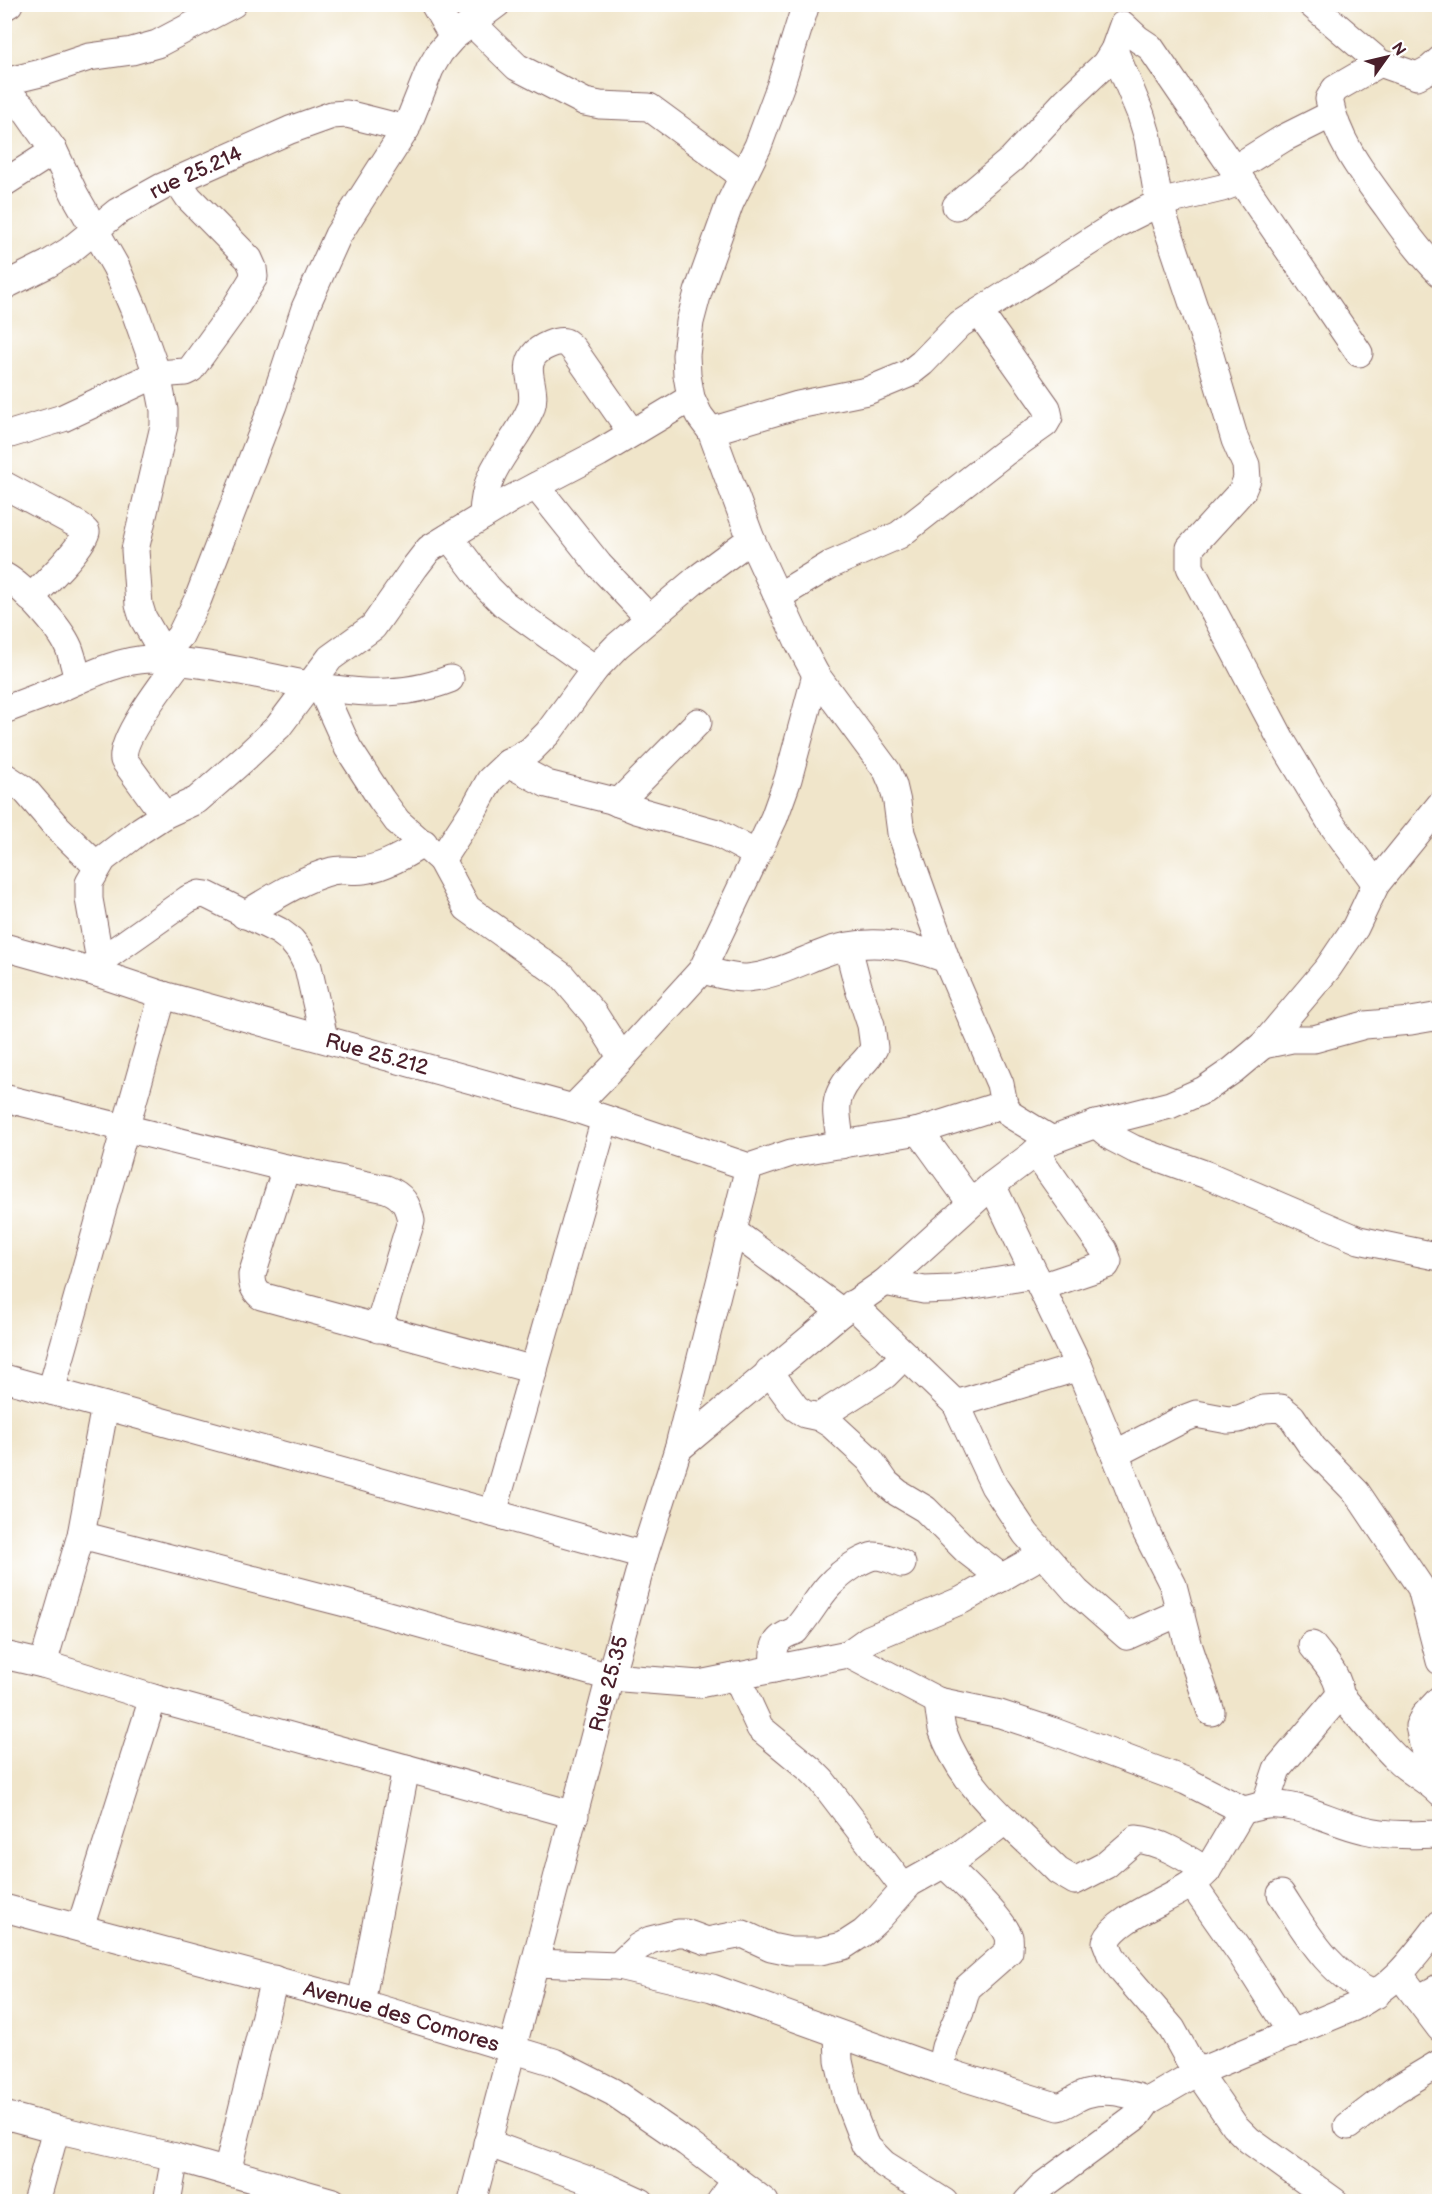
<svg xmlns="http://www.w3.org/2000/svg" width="1444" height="2206" font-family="'Balsamiq Sans',sans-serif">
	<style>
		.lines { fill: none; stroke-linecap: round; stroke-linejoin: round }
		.minor-casing { stroke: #846463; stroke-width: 29 }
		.minor { stroke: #fff; stroke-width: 27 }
		.labels { text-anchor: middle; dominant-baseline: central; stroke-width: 5; stroke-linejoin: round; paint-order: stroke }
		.street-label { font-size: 21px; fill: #4a1f2b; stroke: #fff }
	</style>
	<rect width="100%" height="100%" fill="#fff"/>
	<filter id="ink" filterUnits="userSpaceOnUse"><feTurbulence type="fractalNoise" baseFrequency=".0167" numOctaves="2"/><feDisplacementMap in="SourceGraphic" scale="12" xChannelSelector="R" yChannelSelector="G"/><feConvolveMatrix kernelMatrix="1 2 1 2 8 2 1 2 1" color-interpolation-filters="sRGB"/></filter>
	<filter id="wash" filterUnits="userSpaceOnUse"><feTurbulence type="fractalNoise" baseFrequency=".008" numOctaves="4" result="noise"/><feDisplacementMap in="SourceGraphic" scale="24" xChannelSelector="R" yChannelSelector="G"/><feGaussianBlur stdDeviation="1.35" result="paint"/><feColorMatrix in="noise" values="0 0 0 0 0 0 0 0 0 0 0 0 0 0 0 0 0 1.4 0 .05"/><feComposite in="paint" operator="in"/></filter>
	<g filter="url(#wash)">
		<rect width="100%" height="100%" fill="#f0e5ca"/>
	</g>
	<g filter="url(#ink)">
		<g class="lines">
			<defs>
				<g id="minor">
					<path d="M 434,4 L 453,37"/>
					<path d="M 806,4 L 781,84 L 758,146 L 730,203 L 698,292 L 690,322 L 686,355 L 687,375 L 691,398 L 699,415 L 711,431 L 751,539 L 799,643 L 816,675 L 887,771 L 893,785 L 897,802 L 901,833 L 946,959 L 1000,1084 L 1004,1104"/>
					<path d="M 1311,4 L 1380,63 L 1417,76 L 1430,69 L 1440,60"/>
					<path d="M 4,7 L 9,4"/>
					<path d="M 472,23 L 517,67 L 585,102 L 600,105 L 649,107 L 743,176"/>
					<path d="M 1114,50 L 1141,115 L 1148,138 L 1159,203 L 1209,352 L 1235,440 L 1246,465 L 1247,479 L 1242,491 L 1190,548 L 1190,567 L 1283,743 L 1331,823 L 1376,884"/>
					<path d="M 1380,63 L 1335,89 L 1329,99 C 1337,141 1363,174 1388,208 C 1404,231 1420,253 1440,273"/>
					<path d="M 4,82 L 41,73 L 89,57 L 132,51 L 157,44 L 233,4"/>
					<path d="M 4,90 L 23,107 L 54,151 L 75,195 L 116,267 L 135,312 L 157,374 L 164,410 L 164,426 L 135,550 L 139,605 L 143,618 L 155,639 L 167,651"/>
					<path d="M 1234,169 L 1284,138 L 1332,114"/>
					<path d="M 4,183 L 54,151"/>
					<path d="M 956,206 L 1012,159 L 1067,100 L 1105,64 L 1114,50 L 1123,25 L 1138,39 L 1150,47 L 1359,353"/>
					<path id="s1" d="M 4,286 L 48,264 L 69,251 L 117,212 L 162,187 L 290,130 L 332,115 L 347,114 L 406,129"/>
					<path d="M 711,431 L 798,405 L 867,391 L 908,374 L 922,363 L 960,324 L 1117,224 L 1159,203 L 1222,188 L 1241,181"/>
					<path d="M 4,436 L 63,418 L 157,374 L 185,372 L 191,369 L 233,311 L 254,277 L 253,268 L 249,259 L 189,198 L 177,180"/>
					<path d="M 4,485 L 80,526 L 86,532 C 82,548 43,586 30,598"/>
					<path d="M 536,486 L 599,565 L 649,618"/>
					<path d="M 483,516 C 484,465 513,450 531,408 C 538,389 522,370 534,355 C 539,348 559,338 567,343 C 570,345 572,348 574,350 L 632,433"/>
					<path d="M 449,537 L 488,588 L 504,604 L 595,669"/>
					<path d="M 4,576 C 24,587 60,627 69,648 C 73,658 75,669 78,680"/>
					<path d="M 779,596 L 830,565 L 899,535 L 1004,453 L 1045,424 L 1049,417 L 1047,408 L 979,312"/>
					<path d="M 159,659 L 180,636 L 198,599 L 273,405 L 305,308 L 338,235 L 406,129 L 430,69 L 440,52 L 453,37 L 497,4"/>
					<path d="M 320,686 L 348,748 L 381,799 L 397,821 L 441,860 L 467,908 L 562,976 L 594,1014 L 622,1058"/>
					<path d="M 4,710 C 20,704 36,698 51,692 C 82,679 116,660 150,659 C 161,659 171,661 182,662 C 271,669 362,714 450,679"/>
					<path d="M 508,763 L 547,784 L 611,800 L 636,810 L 717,833 L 756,854"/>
					<path d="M 4,776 L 25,790 L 55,825 L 97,866"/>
					<path d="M 618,803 L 698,722"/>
					<path d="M 164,815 L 124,760 C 119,740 166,680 179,662"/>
					<path d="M 441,860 L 473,811 L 490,780 L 508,763 L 530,751 L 548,733 L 595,669 L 617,646 L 698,578 L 751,539"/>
					<path d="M 244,915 C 271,899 301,879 332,871 C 342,868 353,872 364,870 C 385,867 406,854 424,843"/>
					<path id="s2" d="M 4,947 L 97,973 L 163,995 L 573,1108 L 749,1167"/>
					<path d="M 100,961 L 188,899 L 200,894 L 207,895 L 279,931 L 291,940 L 300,951 L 308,967 L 324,1038"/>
					<path d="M 702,970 C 716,973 732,979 747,978 C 772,976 798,963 821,954 C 862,937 905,943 946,959"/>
					<path d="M 97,973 L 100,961 L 89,899 L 89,883 L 103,859 L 141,830 L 164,815 L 197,800 L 247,756 L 278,727 L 330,658 L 373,627 L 415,567 L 429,549 L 511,499 L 599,453 L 691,398"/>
					<path d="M 1263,1045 L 1292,1039 L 1314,1039 L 1365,1025 L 1411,1021 L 1440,1016"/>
					<path d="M 4,1098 L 286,1168 L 386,1189 C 402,1195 408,1204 411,1221 L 378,1329"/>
					<path d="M 573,1108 L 622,1058 L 702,970 L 774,818 L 788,779 L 816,675"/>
					<path d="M 1096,1124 L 1113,1138 L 1134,1149 L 1207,1175 L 1359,1240 L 1440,1257"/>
					<path d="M 919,1131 L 971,1203"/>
					<path d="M 841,1145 C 836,1109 830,1099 856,1070 C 863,1063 870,1057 874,1048 L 871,1025 L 858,986 L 848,947"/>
					<path d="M 1035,1152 L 1104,1250 L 1108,1261 L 1106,1265 L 1041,1287"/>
					<path d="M 749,1167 L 791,1153 L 919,1131 L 1004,1104 L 1011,1115 L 1052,1140 L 1096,1124 L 1170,1105 L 1204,1090 L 1233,1070 L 1263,1045 L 1328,968 L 1355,928 L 1376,884 L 1440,805"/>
					<path d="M 286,1168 L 252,1275 C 252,1285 254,1290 261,1296 L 534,1370"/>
					<path d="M 992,1185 L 1079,1367 L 1126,1481 L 1145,1530 L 1173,1585 L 1189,1647 L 1211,1712"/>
					<path d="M 734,1232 L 842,1312"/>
					<path d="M 885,1282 L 924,1290 L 951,1289 L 1035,1275"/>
					<path d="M 852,1304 L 956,1404 L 1079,1367"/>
					<path d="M 769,1371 L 796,1408 L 805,1414 L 819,1417 L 832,1425 L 870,1460 L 886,1483 L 898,1493 L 925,1509 L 967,1551 L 1002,1578"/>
					<path d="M 4,1378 L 644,1555"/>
					<path d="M 51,1391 L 163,995"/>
					<path d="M 956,1404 L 994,1486 L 1026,1534 L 1077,1592 L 1127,1636 L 1181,1612"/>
					<path d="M 819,1417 L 885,1375 L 905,1355"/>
					<path d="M 678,1449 L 842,1312 L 885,1282 L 992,1185 L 1052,1140"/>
					<path d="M 1115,1454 L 1183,1419 L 1196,1414 L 1228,1420 L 1239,1419 L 1264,1409 L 1281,1408 L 1292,1417 L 1313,1448 L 1357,1493 L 1421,1588 L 1440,1661"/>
					<path d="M 493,1513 L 605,1119"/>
					<path d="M 81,1535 L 345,1603 L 610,1677 L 699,1684 L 848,1654 L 938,1701 L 1000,1714 L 1052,1731 L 1186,1781 L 1243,1810 C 1250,1809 1258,1806 1266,1805 C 1301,1802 1331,1823 1365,1830 C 1390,1836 1414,1835 1440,1834"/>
					<path d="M 1312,1645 C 1323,1660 1339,1675 1340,1695"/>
					<path d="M 848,1654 L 869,1639 L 962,1600 L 1043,1554"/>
					<path d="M 4,1655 L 43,1664 L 153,1698 L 575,1815"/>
					<path d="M 43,1664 L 81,1535 L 105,1406"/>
					<path d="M 774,1669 C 773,1647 773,1638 795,1631 C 818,1604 821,1586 854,1565 C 861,1561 867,1557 875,1556 C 885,1556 894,1561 902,1564"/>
					<path d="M 736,1676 L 760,1728 L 811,1770 L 822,1781 L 904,1888"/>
					<path d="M 938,1701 C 939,1710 940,1720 942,1729 C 962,1788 1015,1828 1058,1871 L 1075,1881 L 1106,1865 L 1136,1839 C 1161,1841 1186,1858 1207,1871 C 1184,1897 1118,1913 1106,1942 L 1111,1955 L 1123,1972 L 1172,2029 L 1188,2058 L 1234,2125 L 1249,2140 L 1335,2202"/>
					<path d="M 1432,1785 L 1419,1726 L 1424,1716 L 1440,1699"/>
					<path d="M 1265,1805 L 1277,1769 L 1340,1695 C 1359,1716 1376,1738 1396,1758 C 1409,1772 1427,1779 1440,1793"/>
					<path d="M 1207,1871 L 1243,1810"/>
					<path d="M 1192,1884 L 1241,1954 L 1292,2034"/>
					<path d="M 1281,1894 C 1307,1934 1330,1976 1376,1995"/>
					<path id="s3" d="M 4,1908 L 361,2003 L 554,2062 L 613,2092 L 687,2143 L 765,2202"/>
					<path d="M 80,1928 L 153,1698"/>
					<path d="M 535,1963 L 618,1966 L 712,1988 L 940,2070 L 1059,2107 C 1068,2104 1076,2097 1086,2094 C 1106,2088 1129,2093 1148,2101 L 1198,2072 L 1354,2007 C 1396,1984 1411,1961 1440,1924"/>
					<path d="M 618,1966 L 638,1947 L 650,1940 L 678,1933 L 685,1933 L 707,1941 L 743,1934 L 771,1947 L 790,1951 L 820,1951 L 843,1946 L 863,1933 L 879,1918 L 910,1883 L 962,1854 L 1006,1820"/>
					<path d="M 1400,1975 L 1440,2028"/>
					<path d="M 1418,1999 L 1440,1987"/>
					<path d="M 361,2003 L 406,1768"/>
					<path d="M 838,2035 L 839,2061 L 848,2101 L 865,2145 L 884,2164 L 944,2202"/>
					<path d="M 940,2070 L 945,2047 L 960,2012 L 967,1988 L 1009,1951 C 1009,1946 1010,1941 1009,1937 C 1005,1921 959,1878 945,1865"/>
					<path d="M 4,2115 L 56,2129 L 175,2157 L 333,2202"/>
					<path d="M 1348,2126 L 1395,2090 L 1440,2063"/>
					<path d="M 487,2143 L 610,2188 L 641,2202"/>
					<path d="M 227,2172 L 274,1979"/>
					<path d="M 36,2202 L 56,2129"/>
					<path d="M 167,2202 L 175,2157"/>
					<path id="s4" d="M 472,2202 L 610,1677 L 644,1555 L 678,1449 L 749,1167"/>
					<path d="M 720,2202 L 736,2180"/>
					<path d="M 1027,2202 L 1042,2186 L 1138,2115 L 1148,2101"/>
				</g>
			</defs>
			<use href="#minor" class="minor-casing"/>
			<use href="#minor" class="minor"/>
		</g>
	</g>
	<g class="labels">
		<g class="street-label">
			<text stroke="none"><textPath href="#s1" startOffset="224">rue 25.214</textPath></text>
			<text stroke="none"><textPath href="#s2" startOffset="388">Rue 25.212</textPath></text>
			<text stroke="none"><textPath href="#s4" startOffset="536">Rue 25.35</textPath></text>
			<text stroke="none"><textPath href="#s3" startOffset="412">Avenue des Comores</textPath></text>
		</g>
	</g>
	<rect width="1444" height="2206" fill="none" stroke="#fff" stroke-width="24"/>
	<g transform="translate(1387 57) rotate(56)" stroke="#ffffff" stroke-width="4.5" paint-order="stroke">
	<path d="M0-4.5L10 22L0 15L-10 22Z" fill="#4a1f2b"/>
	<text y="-9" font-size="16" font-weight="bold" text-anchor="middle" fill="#4a1f2b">N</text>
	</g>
</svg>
